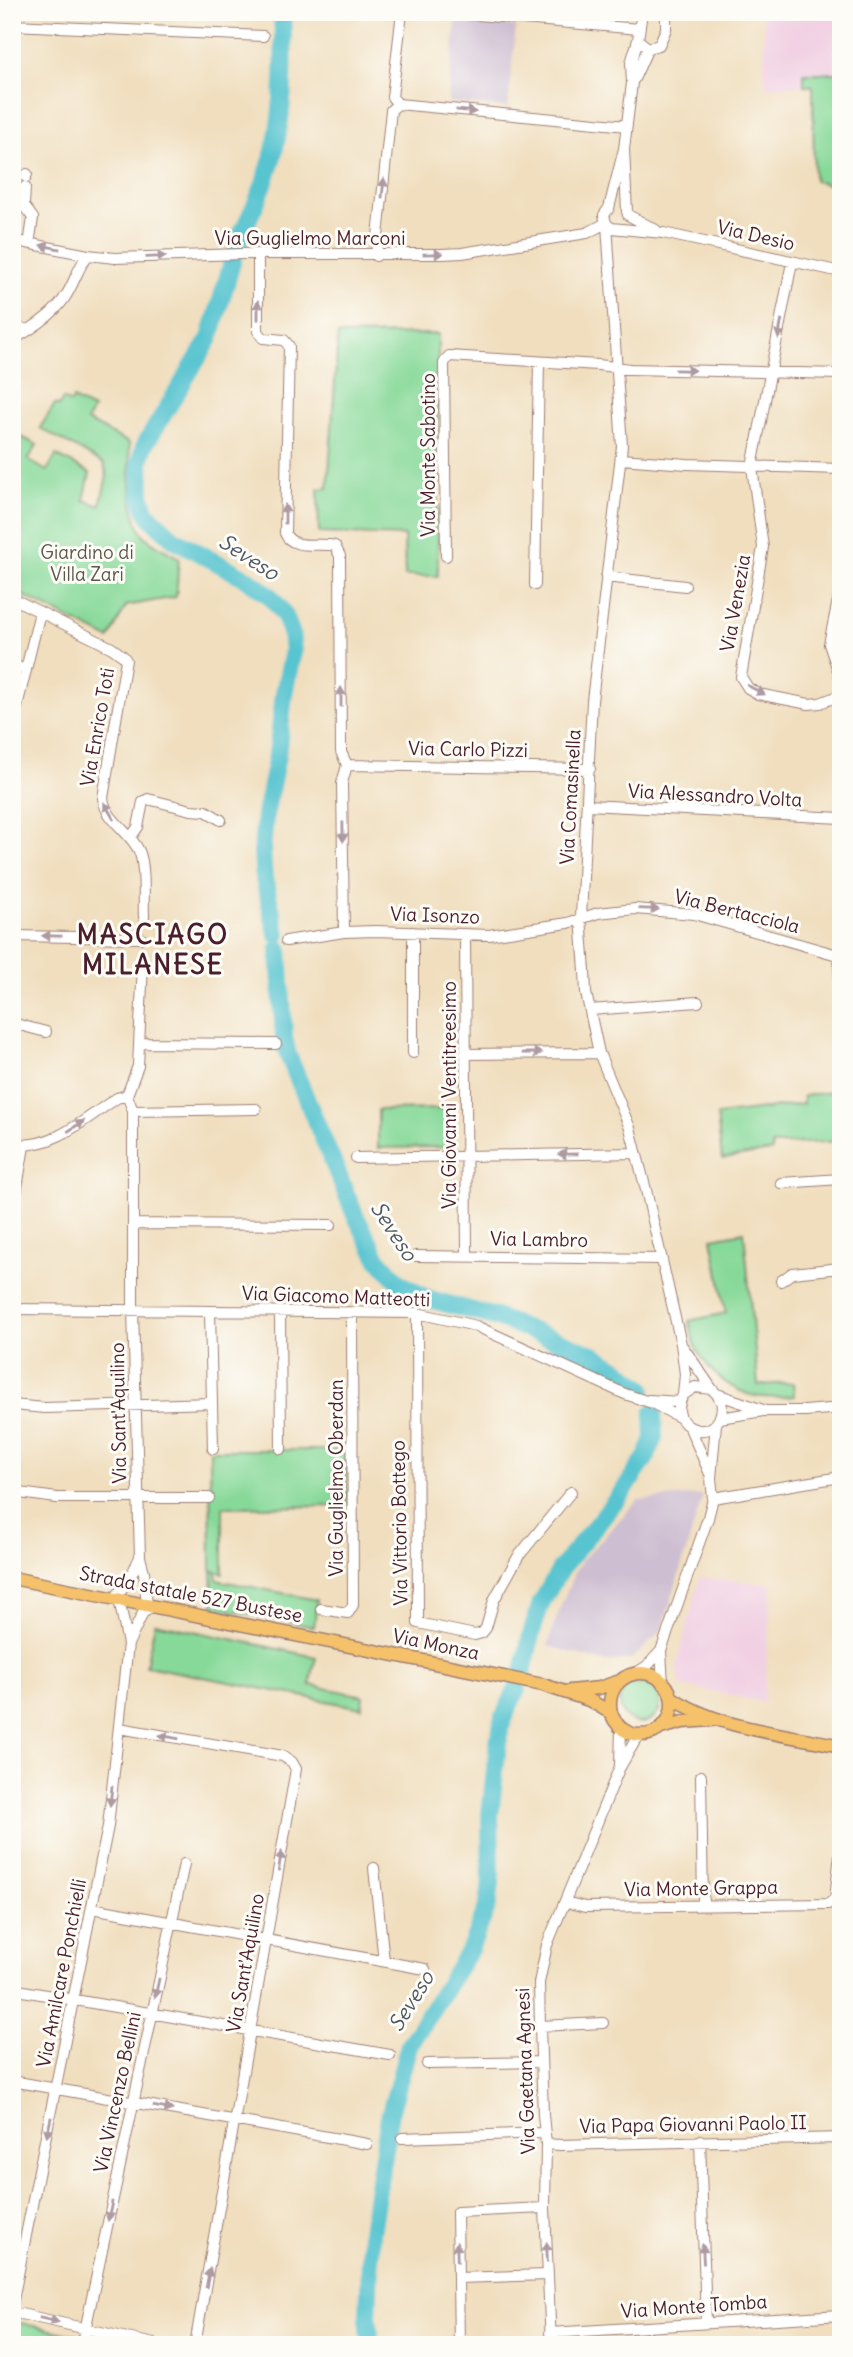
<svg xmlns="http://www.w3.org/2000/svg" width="853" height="2357" font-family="Delius,sans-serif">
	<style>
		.built { fill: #f1d0e3 }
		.industrial { fill: #cebed1 }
		.green { fill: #87d999; stroke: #687c62; stroke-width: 2 }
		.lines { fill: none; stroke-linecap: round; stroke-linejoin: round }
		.river { stroke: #58c4d0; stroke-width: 18 }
		.minor-casing { stroke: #9d7e74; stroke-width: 12 }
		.major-casing { stroke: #9d7e74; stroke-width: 15 }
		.minor { stroke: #fff; stroke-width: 10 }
		.major { stroke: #f5c16b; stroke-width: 12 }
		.oneway { fill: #ae9aa0 }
		.labels { text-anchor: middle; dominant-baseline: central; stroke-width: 6; stroke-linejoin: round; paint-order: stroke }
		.street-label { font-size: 19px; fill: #4a1f2b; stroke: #fdfcf7 }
		.park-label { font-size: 19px; fill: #5c574c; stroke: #fdfcf7 }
		.water-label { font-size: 21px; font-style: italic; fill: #4f5965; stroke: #fdfcf7 }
		.district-label { font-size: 26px; font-weight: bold; letter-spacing: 2px; fill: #4a1f2b; stroke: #fdfcf7 }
	</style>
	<rect width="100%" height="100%" fill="#fdfcf7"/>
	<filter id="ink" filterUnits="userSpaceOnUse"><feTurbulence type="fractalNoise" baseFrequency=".0143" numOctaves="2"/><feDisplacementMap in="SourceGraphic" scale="14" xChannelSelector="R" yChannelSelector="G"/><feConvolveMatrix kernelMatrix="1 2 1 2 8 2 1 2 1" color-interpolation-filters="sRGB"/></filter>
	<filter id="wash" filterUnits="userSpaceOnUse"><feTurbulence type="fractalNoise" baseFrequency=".00686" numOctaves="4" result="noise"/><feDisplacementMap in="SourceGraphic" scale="28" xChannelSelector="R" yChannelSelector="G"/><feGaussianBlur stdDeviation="1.57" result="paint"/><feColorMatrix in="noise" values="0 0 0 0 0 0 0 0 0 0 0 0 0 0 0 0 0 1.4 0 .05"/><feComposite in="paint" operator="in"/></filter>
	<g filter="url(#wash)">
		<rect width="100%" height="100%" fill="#f0debe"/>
		<path class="built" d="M 763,12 L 841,12 L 841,53 L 838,53 L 837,73 L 804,73 L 803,86 L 765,87 Z
			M 700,1577 L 772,1584 L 764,1702 L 682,1686 L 676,1668 Z"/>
		<path class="industrial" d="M 456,21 L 516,26 L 508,108 L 448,102 Z
			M 703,1495 L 662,1630 L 632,1659 L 605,1662 L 548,1646 L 554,1624 L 574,1573 L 584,1558 L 638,1500 Z"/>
		<path class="green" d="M 804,73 L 841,73 L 841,187 L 814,181 L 813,86 L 804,85 Z
			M 438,334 L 438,576 L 405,576 L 404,536 L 319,533 L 318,489 L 328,488 L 338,335 Z
			M 63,399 L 71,403 L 73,399 L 93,409 L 87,421 L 129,443 C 131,469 128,512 143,534 C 148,542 171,553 179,558 L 176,597 L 126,606 L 109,639 L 12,590 L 12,432 L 37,445 L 28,460 L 47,471 L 56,455 L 90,473 L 84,500 L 100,506 L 107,476 L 104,464 L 40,428 L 55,404 L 59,406 Z
			M 838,1091 L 841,1141 L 772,1145 L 772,1151 L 722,1159 L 717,1115 L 803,1104 L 803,1096 Z
			M 451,1109 L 452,1147 L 378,1148 L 378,1110 Z
			M 744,1232 L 758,1385 L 793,1383 L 794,1396 C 782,1397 768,1399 755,1396 C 732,1391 710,1373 699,1353 C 693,1344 692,1331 689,1321 L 726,1313 L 712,1238 Z
			M 210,1450 L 346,1450 L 347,1506 L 223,1507 L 223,1573 L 211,1570 Z
			M 212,1572 L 216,1572 L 217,1580 L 317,1600 L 314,1627 L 213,1607 Z
			M 155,1623 L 316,1657 L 310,1685 L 364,1696 L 362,1708 L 146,1666 Z
			M620 1703a20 20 0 1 1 40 0a20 20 0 1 1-40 0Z
			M 12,2321 L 77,2336 L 75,2345 L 12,2345 Z"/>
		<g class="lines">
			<path class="river" d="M 236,247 C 245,224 258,202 266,178 C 285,126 285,67 282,12
				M 233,259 L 210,338 L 144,446 L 140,462 L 141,495 L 146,511 L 151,518 L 174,539 L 249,580 L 270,596 L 284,614 L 291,632 L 293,651 L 284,693 L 277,756 L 265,815 L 262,853 L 264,879 L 277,934
				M 279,949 L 284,1038 L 288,1055 L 355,1215 L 379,1260 L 400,1283 L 426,1298 L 495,1317 L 592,1354 L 619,1370 L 643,1389
				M 523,1672 L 531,1635 L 541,1603 L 561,1568 L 625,1489 L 647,1456 L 654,1438 L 653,1412
				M 371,2345 L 368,2318 L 371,2232 L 389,2117 L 409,2045 L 470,1949 L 488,1905 L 491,1882 L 490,1815 L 498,1743 L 503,1718 L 517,1689"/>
		</g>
	</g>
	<g filter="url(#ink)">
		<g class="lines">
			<defs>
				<path id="minor" d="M 443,12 L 639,29
					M 642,12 L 638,40 L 648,48 L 659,45 L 666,29 L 666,12
					M 12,25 L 263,36
					M 634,79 L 648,48
					M 398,104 L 627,126
					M 398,104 L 392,97 L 402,12
					M 624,149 L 609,208 L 604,215 L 606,223 L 611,228 L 663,233 L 841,272
					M 26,177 L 27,174
					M 25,187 L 24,206 L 33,218 L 30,238
					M 627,212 L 624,149 L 632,83 L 631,63 L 638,40
					M 628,215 L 656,230
					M 607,225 L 622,446 L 592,701 L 581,917 L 585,971 L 586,993 L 599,1053 L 630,1128 L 646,1190 L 681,1344 L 685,1374 L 683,1395
					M 12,240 L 88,255 L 115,258 L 242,254 L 442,254 L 462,253 L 587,233 L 606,223
					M 258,255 L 258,331 L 263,338 L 284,340 L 289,346 L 285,533 C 292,551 320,542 335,546 L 340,556 L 341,752 L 347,765 L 342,783 L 344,932
					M 376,256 L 391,110 L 398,104
					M 792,262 L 752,467 L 763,547 L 741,677 L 748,688 L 758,694 L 809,704 L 820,703 L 841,695
					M 12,322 L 20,328 L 29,330
					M 12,340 C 32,329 56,314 67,294 C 75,281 78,267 88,255
					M 621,459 L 687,464 L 841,469
					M 446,556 L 444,363 L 449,356 L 598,365 L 630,369 L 841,374
					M 606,577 L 685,586
					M 535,585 L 539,362
					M 841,586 L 829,644 L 841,679
					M 12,598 L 112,648 L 123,656 L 126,660 L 103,798 C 106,821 130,831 139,851 C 146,866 143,900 144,917
					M 12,664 L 26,671
					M 12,727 L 40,612
					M 347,765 L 590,769
					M 588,805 L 841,818
					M 131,837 L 138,827 L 143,802 L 148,799 L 191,810 L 206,811 L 221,820
					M 465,934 L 467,1256
					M 12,936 L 141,938
					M 286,941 L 344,932 L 376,931 L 489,935 L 568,923 L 598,913 L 635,909 L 694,914 L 841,956
					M 841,951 L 839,963 L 841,1001
					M 590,1010 L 698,1002
					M 12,1023 L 46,1032
					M 141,1043 L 276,1044
					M 413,1053 L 413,932
					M 465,1054 L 599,1053
					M 127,1095 L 133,1111 L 133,1310 L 140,1557 L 144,1572 L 147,1605
					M 133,1111 L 256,1109
					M 12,1144 C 52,1150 85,1119 117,1098 L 127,1095 L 138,1066 L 143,964
					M 356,1158 L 636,1153
					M 781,1183 L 841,1179
					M 12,1217 L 24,1146
					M 133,1224 L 331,1225
					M 416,1256 L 661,1259
					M 781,1281 L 792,1273 L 841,1268
					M 12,1309 L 417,1313 L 476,1326 L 625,1394 L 652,1403 L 681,1418
					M 210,1311 L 213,1449
					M 280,1312 L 281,1449
					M 417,1313 L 418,1623 L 475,1635 L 482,1633 L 486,1628 L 494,1600 L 518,1557 L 571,1492
					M 683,1347 L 712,1389 C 719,1396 724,1403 721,1413 C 714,1445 665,1428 683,1395 L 695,1387 L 712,1389
					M 717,1394 L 763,1410
					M 649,1400 L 680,1402
					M 12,1405 L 45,1408 L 212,1403
					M 720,1418 L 763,1411 L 805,1411 L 841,1408
					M 690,1428 L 710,1474
					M 12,1492 L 57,1498 L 209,1498
					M 713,1498 L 841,1477
					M 115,1598 L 130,1578 L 140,1557
					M 119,1599 L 128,1644
					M 321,1609 L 348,1613 L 353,1605 L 352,1313
					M 661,1651 L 663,1684
					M 634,1674 L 647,1666 L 661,1651 L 708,1518 L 713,1498 L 711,1478 L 716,1424
					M 119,1728 L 283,1756 L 292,1762 L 296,1769 L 195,2345
					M 620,1765 L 621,1728
					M 701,1776 L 703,1905
					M 841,1845 L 835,1899 L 841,1910
					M 374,1868 L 384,1961
					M 565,1902 L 585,1907 L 828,1904 L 835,1899
					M 92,1908 L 425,1969
					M 12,1989 L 390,2055
					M 540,2026 L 603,2023
					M 427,2064 L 540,2062
					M 12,2081 L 367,2144
					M 402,2138 L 545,2133
					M 700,2140 L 706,2322
					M 546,2144 L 560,2145 L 841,2138
					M 458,2278 L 548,2275
					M 12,2305 L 108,1826 L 128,1644 L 143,1613 L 153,1606
					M 12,2312 L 158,2345
					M 550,2333 L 841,2315
					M 82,2345 L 184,1864
					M 459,2345 L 457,2212 L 545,2208
					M 551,2345 L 545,2208 L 546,2144 L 543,2115 L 540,2026 L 539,1983 L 547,1945 L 619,1769 L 635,1741 L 641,1735"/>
				<path id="major" d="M 12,1578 L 543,1685 L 589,1700 L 611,1713
					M610 1704a31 31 0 1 1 62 0a31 31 0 1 1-62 0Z
					M 570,1691 L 599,1688 L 620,1681
					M 671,1697 C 718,1729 785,1734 841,1746
					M 661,1728 L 683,1722 L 712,1720"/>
			</defs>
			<use href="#minor" class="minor-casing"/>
			<use href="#major" class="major-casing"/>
			<use href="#minor" class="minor"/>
			<use href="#major" class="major"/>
		</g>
		<defs><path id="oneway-solid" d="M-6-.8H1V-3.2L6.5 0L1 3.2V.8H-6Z" transform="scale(1.75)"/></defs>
		<g class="oneway">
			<use href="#oneway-solid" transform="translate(466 111) rotate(6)"/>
			<use href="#oneway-solid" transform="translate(383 188) rotate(-84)"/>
			<use href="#oneway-solid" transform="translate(50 247) rotate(-169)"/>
			<use href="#oneway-solid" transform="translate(433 254) rotate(-1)"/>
			<use href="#oneway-solid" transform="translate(156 257) rotate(-2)"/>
			<use href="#oneway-solid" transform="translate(258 310) rotate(-90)"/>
			<use href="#oneway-solid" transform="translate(780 329) rotate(100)"/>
			<use href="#oneway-solid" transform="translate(685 370) rotate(1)"/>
			<use href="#oneway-solid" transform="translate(285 514) rotate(-90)"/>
			<use href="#oneway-solid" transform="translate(756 690) rotate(28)"/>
			<use href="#oneway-solid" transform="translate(341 697) rotate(-90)"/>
			<use href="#oneway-solid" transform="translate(109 811) rotate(-120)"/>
			<use href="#oneway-solid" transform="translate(343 832) rotate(89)"/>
			<use href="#oneway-solid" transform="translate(649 909) rotate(2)"/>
			<use href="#oneway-solid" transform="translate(52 936) rotate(-179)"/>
			<use href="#oneway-solid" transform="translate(532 1053)"/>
			<use href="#oneway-solid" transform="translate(76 1126) rotate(-34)"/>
			<use href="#oneway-solid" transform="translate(568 1154) rotate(179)"/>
			<use href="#oneway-solid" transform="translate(169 1737) rotate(-170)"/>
			<use href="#oneway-solid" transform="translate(111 1796) rotate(96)"/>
			<use href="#oneway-solid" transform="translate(280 1861) rotate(-81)"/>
			<use href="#oneway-solid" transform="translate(157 1988) rotate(102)"/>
			<use href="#oneway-solid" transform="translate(163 2108) rotate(10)"/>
			<use href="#oneway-solid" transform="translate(49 2127) rotate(102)"/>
			<use href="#oneway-solid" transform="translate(110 2211) rotate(102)"/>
			<use href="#oneway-solid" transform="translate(457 2252) rotate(-92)"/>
			<use href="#oneway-solid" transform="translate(547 2252) rotate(-92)"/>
			<use href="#oneway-solid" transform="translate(703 2254) rotate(-93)"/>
			<use href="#oneway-solid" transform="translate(208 2278) rotate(-79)"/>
			<use href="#oneway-solid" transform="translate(49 2320) rotate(13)"/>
		</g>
	</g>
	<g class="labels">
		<g class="street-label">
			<text transform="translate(756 235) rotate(13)">Via Desio</text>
			<text x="310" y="238">Via Guglielmo Marconi</text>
			<text transform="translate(428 455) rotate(-90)">Via Monte Sabotino</text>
			<text transform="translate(735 603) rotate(-80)">Via Venezia</text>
			<text transform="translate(97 727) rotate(-80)">Via Enrico Toti</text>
			<text transform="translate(468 749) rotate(1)">Via Carlo Pizzi</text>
			<text transform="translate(715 795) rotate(3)">Via Alessandro Volta</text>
			<text transform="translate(570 797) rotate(-87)">Via Comasinella</text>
			<text transform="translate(737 911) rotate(14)">Via Bertacciola</text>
			<text transform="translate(435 915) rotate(2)">Via Isonzo</text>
			<text transform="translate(449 1095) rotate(-90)">Via Giovanni Ventitreesimo</text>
			<text transform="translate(539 1239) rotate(1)">Via Lambro</text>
			<text transform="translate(336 1296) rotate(2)">Via Giacomo Matteotti</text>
			<text transform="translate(118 1413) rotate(-91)">Via Sant'Aquilino</text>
			<text transform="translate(336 1478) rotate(-90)">Via Guglielmo Oberdan</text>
			<text transform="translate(399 1523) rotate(-91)">Via Vittorio Bottego</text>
			<text transform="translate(191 1594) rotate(11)">Strada statale 527 Bustese</text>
			<text transform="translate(436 1644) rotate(12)">Via Monza</text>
			<text transform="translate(701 1888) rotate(-1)">Via Monte Grappa</text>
			<text transform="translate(245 1963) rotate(-80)">Via Sant'Aquilino</text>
			<text transform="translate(61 1973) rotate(-79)">Via Amilcare Ponchielli</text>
			<text transform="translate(525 2071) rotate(-92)">Via Gaetana Agnesi</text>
			<text transform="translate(117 2092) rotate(-78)">Via Vincenzo Bellini</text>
			<text transform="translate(693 2124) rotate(-1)">Via Papa Giovanni Paolo II</text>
			<text transform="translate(694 2306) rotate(-4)">Via Monte Tomba</text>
		</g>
		<g class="park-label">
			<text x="87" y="552">Giardino di<tspan x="87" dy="22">Villa Zari</tspan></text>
		</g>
		<g class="water-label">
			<text transform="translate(249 557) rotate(33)">Seveso</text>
			<text transform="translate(394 1231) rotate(57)">Seveso</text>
			<text transform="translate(411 2001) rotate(-58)">Seveso</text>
		</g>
		<g class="district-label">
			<text x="153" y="934">MASCIAGO<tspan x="153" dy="30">MILANESE</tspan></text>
		</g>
	</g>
	<rect width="853" height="2357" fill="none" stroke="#fdfcf7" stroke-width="42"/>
</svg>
